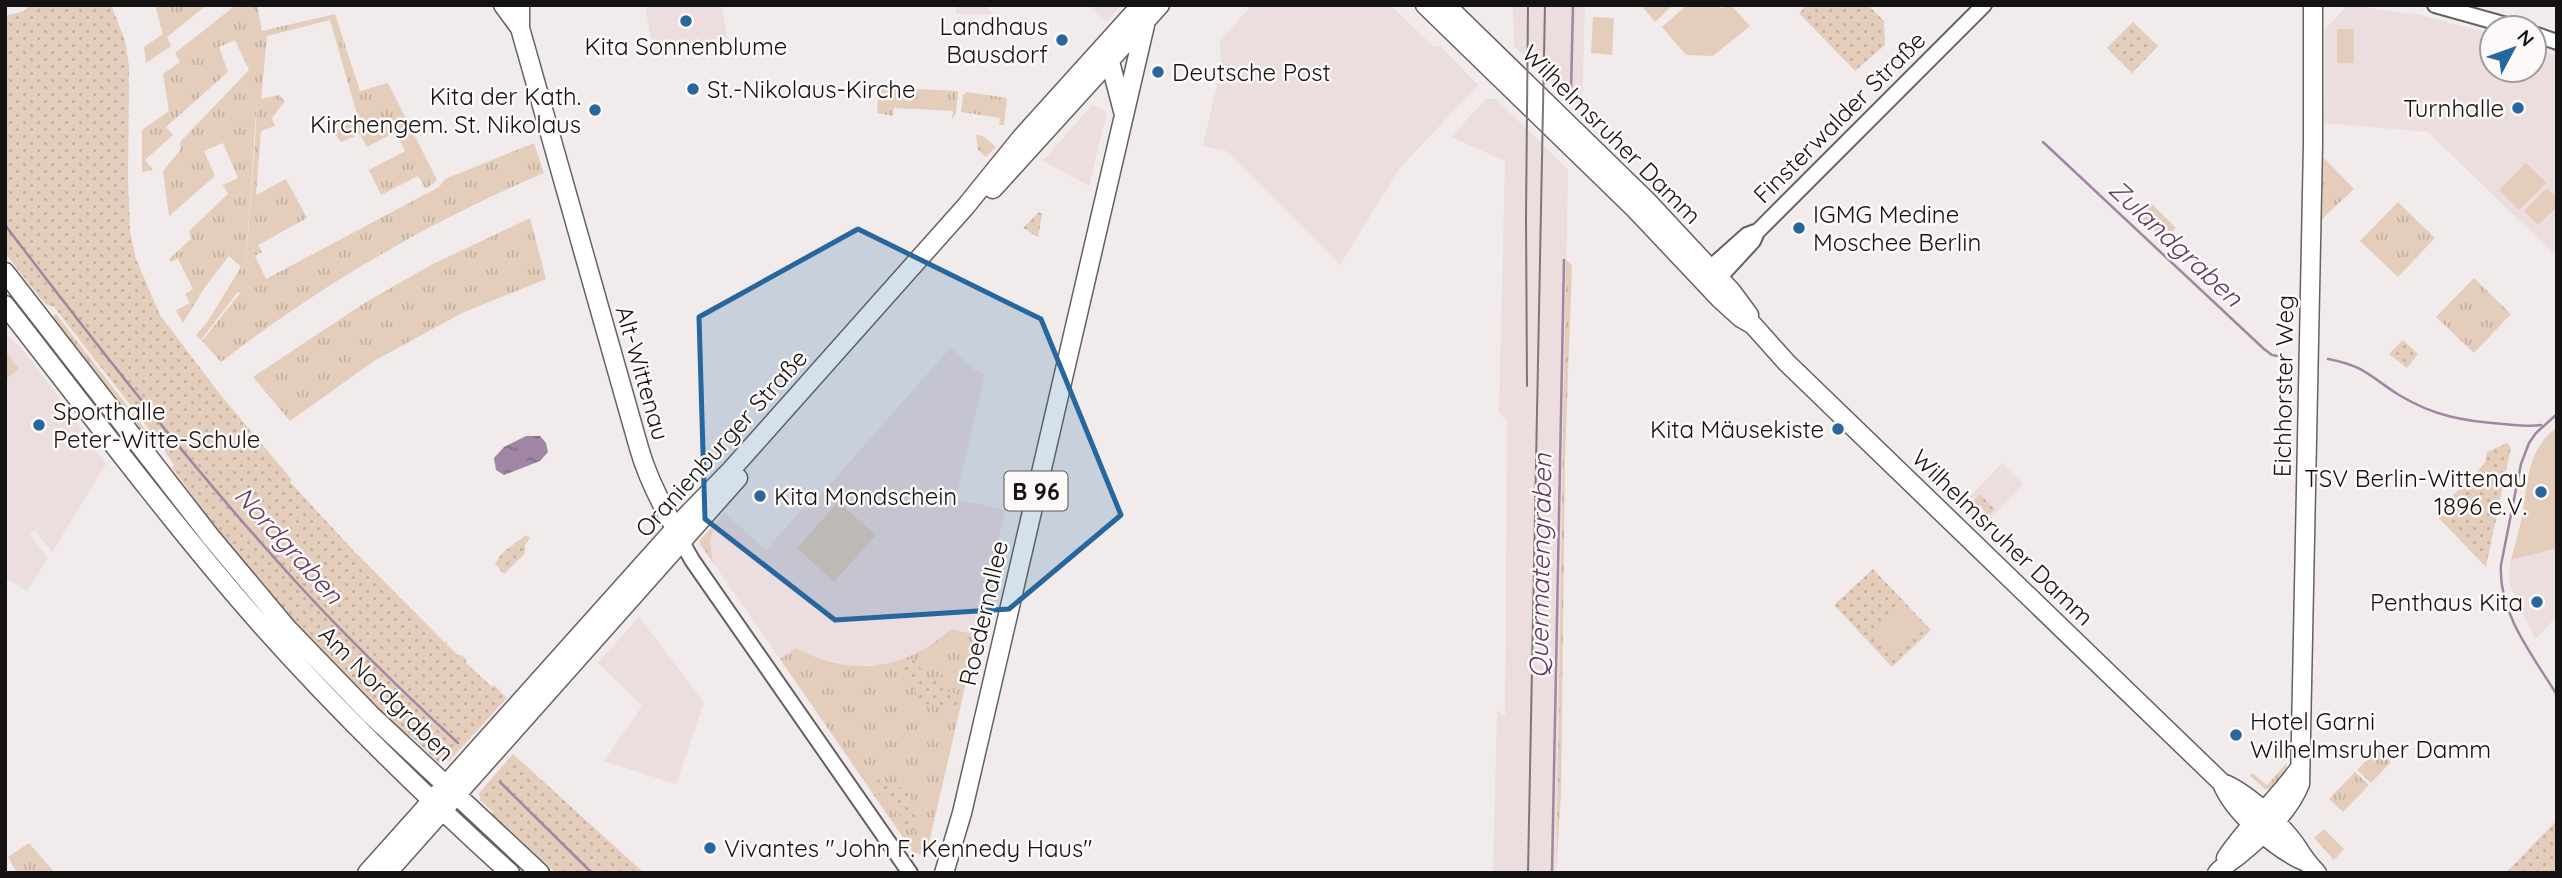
<svg xmlns="http://www.w3.org/2000/svg" width="2562" height="878" font-family="Quicksand,sans-serif">
	<style>
		.built { fill: #ecddde }
		.grass { fill: url(#grass-tufts); fill-rule: evenodd }
		.park { fill: url(#park-dots) }
		.garden { fill: #e4cebb }
		.water { fill: url(#water-ripples) }
		.lines { fill: none; stroke-linecap: round; stroke-linejoin: round }
		.stream { stroke: #a086a3; stroke-width: 2.5 }
		.minor-casing { stroke: #666161; stroke-width: 18 }
		.major-casing { stroke: #666161; stroke-width: 21 }
		.minor { stroke: #fff; stroke-width: 14 }
		.major { stroke: #fff; stroke-width: 18 }
		.tram { stroke: #7b7777; stroke-width: 2 }
		.marked { fill: #27679d; fill-opacity: 0.2; stroke: #27679d; stroke-width: 5; stroke-linejoin: round }
		.poi-dot { fill: #27679d; stroke: #fef9f9; stroke-width: 2.5 }
		.labels { text-anchor: middle; dominant-baseline: central; stroke-width: 5; stroke-linejoin: round; paint-order: stroke }
		.shield { fill: #fef9f9; stroke: #5a5757; stroke-width: 2 }
		.shield-label { font-size: 23px; font-weight: bold; fill: #141212 }
		.poi-label { font-size: 24px; fill: #141212; stroke: #fef9f9; text-anchor: start }
		.street-label { font-size: 24px; fill: #141212; stroke: #fef9f9 }
		.water-label { font-size: 26px; font-style: italic; fill: #603b64; stroke: #fef9f9 }
	</style>
	<defs>
		<pattern id="grass-tufts" width="24" height="20" patternUnits="userSpaceOnUse" patternTransform="scale(1.75)"><rect width="24" height="20" fill="#e4cebb"/><path d="M3 7l-1-3M5 7V3M7 7l1-3M15 17l-1-3M17 17v-4M19 17l1-3" fill="none" stroke="#c3b0a0"/></pattern>
		<pattern id="park-dots" width="8" height="8" patternUnits="userSpaceOnUse" patternTransform="scale(1.75)"><rect width="8" height="8" fill="#e4cebb"/><path d="M2 2h.1M6 6h.1" fill="none" stroke="#c3b0a0" stroke-width="1.8" stroke-linecap="round"/></pattern>
		<pattern id="water-ripples" width="26" height="14" patternUnits="userSpaceOnUse" patternTransform="scale(1.75)"><rect width="26" height="14" fill="#a086a3"/><path d="M2 4q2-2 4 0t4 0M15 11q2-2 4 0t4 0" fill="none" stroke="#816c83"/></pattern>
	</defs>
	<rect width="100%" height="100%" fill="#f1ebec"/>
	<path class="built" d="M 645,5 L 722,5 L 727,37 L 653,51 Z
		M 956,5 L 985,5 L 993,14 L 956,14 Z
		M 1088,5 L 1121,5 L 1107,21 Z
		M 1252,5 L 1390,5 L 1433,46 L 1440,46 L 1478,85 L 1399,169 L 1340,265 L 1226,151 L 1203,146 L 1221,66 L 1220,41 Z
		M 1513,5 L 1585,5 L 1582,111 L 1514,46 Z
		M 2348,5 L 2420,15 L 2492,34 L 2492,70 L 2534,70 L 2534,48 L 2557,56 L 2557,257 L 2428,132 L 2324,123 L 2325,29 Z
		M 1486,99 L 1496,99 L 1568,170 L 1556,873 L 1493,873 L 1497,710 L 1505,716 L 1507,421 L 1499,413 L 1505,161 L 1451,137 Z
		M 1092,105 L 1107,112 L 1089,186 L 1043,161 Z
		M 5,334 L 20,347 L 75,418 L 84,435 L 106,464 L 52,552 L 35,530 L 30,534 L 48,558 L 27,591 L 5,578 Z
		M 951,347 L 975,370 L 985,373 L 956,499 L 1005,510 L 977,635 L 951,629 L 935,644 L 910,658 L 881,665 L 849,666 L 808,655 L 796,648 L 780,659 L 700,544 L 700,540 L 725,513 L 766,550 L 802,509 L 807,510 Z
		M 2002,463 L 2023,484 L 1983,526 L 1961,506 Z
		M 2557,548 L 2557,616 L 2535,640 L 2511,588 L 2508,577 L 2511,560 Z
		M 639,617 L 704,703 L 676,784 L 604,761 L 642,706 L 598,663 Z"/>
	<path class="grass" d="M 155,5 L 207,5 L 167,37 L 171,46 L 146,63 L 144,47 L 163,34 Z
		M 236,5 L 257,5 L 262,31 L 335,14 L 360,91 L 388,83 L 437,180 L 426,189 L 418,176 L 381,195 L 369,170 L 405,151 L 396,132 L 367,147 L 360,134 L 341,142 L 333,132 L 358,118 L 330,20 L 267,36 L 261,99 L 279,95 L 285,101 L 272,118 L 275,126 L 261,131 L 256,195 L 286,179 L 307,218 L 258,245 L 262,252 L 255,256 L 266,279 L 439,187 L 445,179 L 534,143 L 544,173 C 428,222 321,285 221,362 L 202,341 L 241,292 L 237,293 L 201,340 L 196,335 L 208,321 L 241,267 L 229,256 L 205,287 L 183,323 L 176,310 L 190,303 L 185,294 L 193,289 L 178,259 L 171,262 L 169,259 L 191,239 L 189,231 L 228,194 L 223,185 L 238,178 L 223,143 L 204,151 L 215,176 L 169,216 L 163,171 L 181,149 L 180,142 L 249,70 L 235,40 L 219,47 L 228,72 L 166,127 L 173,135 L 145,160 L 153,170 L 142,172 L 142,130 L 169,111 L 163,74 L 180,62 L 175,53 ZM 257,101 L 256,127 L 244,291 L 244,290 Z
		M 879,87 L 958,91 L 956,113 L 952,119 L 953,111 L 894,108 L 893,116 L 877,113 Z
		M 967,92 L 1007,98 L 1004,125 L 999,125 L 1000,118 L 961,112 L 963,95 Z
		M 976,135 L 983,136 L 996,147 L 986,157 L 978,150 Z
		M 2323,157 L 2354,189 L 2322,219 Z
		M 2398,202 L 2435,238 L 2398,277 L 2360,241 Z
		M 530,218 L 546,279 L 462,313 L 374,361 L 290,421 L 253,377 L 366,302 L 431,265 Z
		M 1566,260 L 1572,265 L 1565,458 L 1561,793 L 1556,873 Z
		M 2474,278 L 2511,314 L 2474,353 L 2436,317 Z
		M 56,314 L 149,434 L 143,437 L 52,317 Z
		M 41,327 L 133,445 L 125,451 L 33,333 Z
		M 715,524 L 710,541 L 713,563 L 700,544 L 700,540 Z
		M 951,629 L 977,635 L 926,856 L 913,852 L 780,659 L 796,648 C 851,678 906,670 951,629 Z
		M 2378,749 L 2391,762 L 2371,783 L 2357,770 Z
		M 2287,763 L 2284,775 L 2274,788 L 2265,789 L 2250,776 L 2252,773 L 2267,785 Z
		M 2355,772 L 2369,785 L 2343,812 L 2329,799 Z
		M 467,817 L 531,873 L 518,873 L 462,823 Z
		M 2324,829 L 2344,849 L 2334,860 L 2314,838 Z
		M 29,843 L 55,873 L 17,873 L 8,857 Z"/>
	<path class="park" d="M 28,5 L 111,5 L 125,41 L 129,66 L 128,180 L 130,231 L 136,259 L 160,315 L 219,393 L 292,480 L 290,482 L 352,549 L 445,643 L 447,641 L 447,645 L 459,656 L 461,655 L 467,660 L 465,662 L 492,687 L 494,685 L 507,698 L 449,761 L 439,763 L 412,737 L 406,735 C 339,670 273,603 216,529 C 200,508 188,488 172,468 L 174,465 L 156,438 L 54,307 L 45,304 L 5,253 L 5,16 L 25,11 Z
		M 1807,5 L 1868,5 L 1884,21 L 1885,45 L 1855,71 L 1799,13 Z
		M 2133,22 L 2158,46 L 2132,73 L 2107,48 Z
		M 1039,212 L 1042,214 L 1038,237 L 1023,228 Z
		M 2403,340 L 2418,354 L 2407,368 L 2389,354 Z
		M 2507,443 L 2511,448 L 2486,567 L 2435,514 L 2485,463 L 2487,452 Z
		M 1980,494 L 1995,510 L 1988,515 L 1980,505 L 1974,510 L 1969,505 Z
		M 526,535 L 530,538 L 525,545 L 525,553 L 504,574 L 495,564 L 502,553 Z
		M 1873,569 L 1931,630 L 1892,667 L 1834,605 Z
		M 913,659 L 930,680 L 946,673 L 944,689 L 955,694 L 958,707 L 921,704 L 901,662 Z
		M 513,754 L 644,873 L 556,873 L 492,814 L 493,812 L 480,800 L 479,793 Z
		M 874,778 L 910,792 L 918,831 L 906,827 L 893,803 L 875,792 Z
		M 2557,820 L 2557,873 L 2506,873 Z"/>
	<path class="garden" d="M 1641,5 L 1673,5 L 1655,22 Z
		M 1687,5 L 1718,5 L 1721,8 L 1731,5 L 1750,26 L 1713,56 L 1686,55 L 1662,27 Z
		M 1593,17 L 1614,18 L 1612,55 L 1591,53 Z
		M 2337,29 L 2354,29 L 2354,63 L 2337,63 Z
		M 2526,163 L 2547,183 L 2519,210 L 2499,190 Z
		M 2547,188 L 2557,198 L 2557,207 L 2538,225 L 2524,211 Z
		M 2151,203 L 2176,228 L 2164,240 L 2139,215 Z
		M 5,351 L 19,369 L 5,380 Z
		M 218,424 L 236,446 L 221,459 L 202,437 Z
		M 2557,427 L 2557,548 L 2511,560 C 2515,544 2520,528 2523,511 C 2528,478 2528,449 2557,427 Z
		M 838,502 L 876,535 L 834,582 L 797,548 Z
		M 1898,605 L 1919,627 L 1891,653 L 1870,631 Z"/>
	<path class="water" d="M 526,436 L 540,436 L 546,443 L 548,452 L 540,461 L 504,475 L 496,470 L 494,458 L 504,447 Z"/>
	<g class="lines">
		<path class="stream" d="M 1571,92 L 1573,5
			M 2043,142 L 2264,349 L 2272,355 L 2290,358
			M 5,225 C 98,347 193,469 296,582 C 348,639 402,691 458,743
			M 2328,359 C 2365,366 2369,376 2399,395 C 2434,416 2463,421 2503,424 C 2516,425 2529,427 2541,425
			M 2557,414 L 2536,433 L 2529,443 L 2521,464 L 2501,565 C 2498,613 2533,656 2557,695
			M 500,782 L 592,873
			M 1552,873 L 1564,260"/>
		<defs>
			<path id="minor" d="M 2435,5 L 2517,28
				M 2534,34 L 2557,42
				M 1710,268 L 1747,235 L 1755,232
				M 1719,278 L 1753,241 L 1757,232 L 1984,5
				M 682,542 L 692,560 L 910,873"/>
			<path id="major" d="M 503,5 L 520,28
				M 520,5 L 520,28 L 639,448 C 648,480 664,510 681,538
				M 1425,5 L 1635,209 L 1720,299 L 1741,318 L 1753,325 L 1787,363 L 2222,783 C 2232,811 2276,849 2304,861
				M 1446,5 L 1646,200 L 1732,292 L 1749,315
				M 1108,54 L 1123,111
				M 993,189 L 1160,5
				M 5,272 L 210,536 L 287,628 L 371,715 L 540,873
				M 5,305 C 81,402 155,501 235,595 C 320,694 413,785 510,873
				M 2222,783 C 2245,791 2283,826 2297,847 C 2303,857 2308,864 2317,873
				M 2226,858 C 2247,826 2277,800 2299,769
				M 367,873 L 689,513 L 731,470 L 966,206 L 1021,138 L 1141,5
				M 387,873 L 738,478
				M 944,873 L 962,813 L 1145,25
				M 2217,873 C 2223,866 2231,861 2239,855 C 2262,836 2289,812 2300,784 L 2313,144 L 2313,5"/>
		</defs>
		<use href="#minor" class="minor-casing"/>
		<use href="#major" class="major-casing"/>
		<use href="#minor" class="minor"/>
		<use href="#major" class="major"/>
		<path class="tram" d="M 1527,386 L 1526,217 L 1528,5
			M 1528,873 L 1545,5"/>
	</g>
	<path class="marked" d="M 858,229 L 1041,319 L 1121,515 L 1009,609 L 835,620 L 705,519 L 699,317 Z"/>
	<g class="poi-dot">
		<circle cx="686" cy="21" r="7"/>
		<circle cx="1062" cy="40" r="7"/>
		<circle cx="1158" cy="72" r="7"/>
		<circle cx="693" cy="89" r="7"/>
		<circle cx="2518" cy="108" r="7"/>
		<circle cx="595" cy="110" r="7"/>
		<circle cx="1799" cy="228" r="7"/>
		<circle cx="39" cy="425" r="7"/>
		<circle cx="1838" cy="429" r="7"/>
		<circle cx="2541" cy="492" r="7"/>
		<circle cx="760" cy="496" r="7"/>
		<circle cx="2537" cy="602" r="7"/>
		<circle cx="2236" cy="735" r="7"/>
		<circle cx="710" cy="848" r="7"/>
	</g>
	<g class="labels">
		<rect class="shield" x="1004.5" y="471.5" width="63" height="39" rx="5"/>
		<g class="shield-label">
			<text x="1036" y="491">B 96</text>
		</g>
		<g class="poi-label">
			<text x="1048" y="26" text-anchor="end">Landhaus<tspan x="1048" dy="28">Bausdorf</tspan></text>
			<text x="686" y="46" text-anchor="middle">Kita Sonnenblume</text>
			<text x="1172" y="72">Deutsche Post</text>
			<text x="707" y="89">St.-Nikolaus-Kirche</text>
			<text x="581" y="96" text-anchor="end">Kita der Kath.<tspan x="581" dy="28">Kirchengem. St. Nikolaus</tspan></text>
			<text x="2504" y="108" text-anchor="end">Turnhalle</text>
			<text x="1813" y="214">IGMG Medine<tspan x="1813" dy="28">Moschee Berlin</tspan></text>
			<text x="53" y="411">Sporthalle<tspan x="53" dy="28">Peter-Witte-Schule</tspan></text>
			<text x="1824" y="429" text-anchor="end">Kita Mäusekiste</text>
			<text x="2527" y="478" text-anchor="end">TSV Berlin-Wittenau<tspan x="2527" dy="28">1896 e.V.</tspan></text>
			<text x="774" y="496">Kita Mondschein</text>
			<text x="2523" y="602" text-anchor="end">Penthaus Kita</text>
			<text x="2250" y="721">Hotel Garni<tspan x="2250" dy="28">Wilhelmsruher Damm</tspan></text>
			<text x="724" y="848">Vivantes "John F. Kennedy Haus"</text>
		</g>
		<g class="street-label">
			<text transform="translate(1839 117) rotate(-45)">Finsterwalder Straße</text>
			<text transform="translate(1612 134) rotate(45)">Wilhelmsruher Damm</text>
			<text transform="translate(643 373) rotate(74)">Alt-Wittenau</text>
			<text transform="translate(2283 386) rotate(-89)">Eichhorster Weg</text>
			<text transform="translate(721 443) rotate(-48)">Oranienburger Straße</text>
			<text transform="translate(2003 537) rotate(44)">Wilhelmsruher Damm</text>
			<text transform="translate(983 613) rotate(-77)">Roedernallee</text>
			<text transform="translate(387 693) rotate(45)">Am Nordgraben</text>
		</g>
		<g class="water-label">
			<text transform="translate(2176 243) rotate(43)">Zulandgraben</text>
			<text transform="translate(289 545) rotate(48)">Nordgraben</text>
			<text transform="translate(1540 566) rotate(-89)">Quermatengraben</text>
		</g>
	</g>
	<rect width="2562" height="878" fill="none" stroke="#141212" stroke-width="14"/>
	<g transform="translate(2513 49) rotate(49)"><circle r="33" fill="#fef9f9" stroke="#a09d9d" stroke-width="2"/>
	<path d="M0-5L12 26L0 18L-12 26Z" fill="#27679d"/>
	<text y="-10" font-size="19" font-weight="bold" text-anchor="middle" fill="#141212">N</text>
	</g>
</svg>
